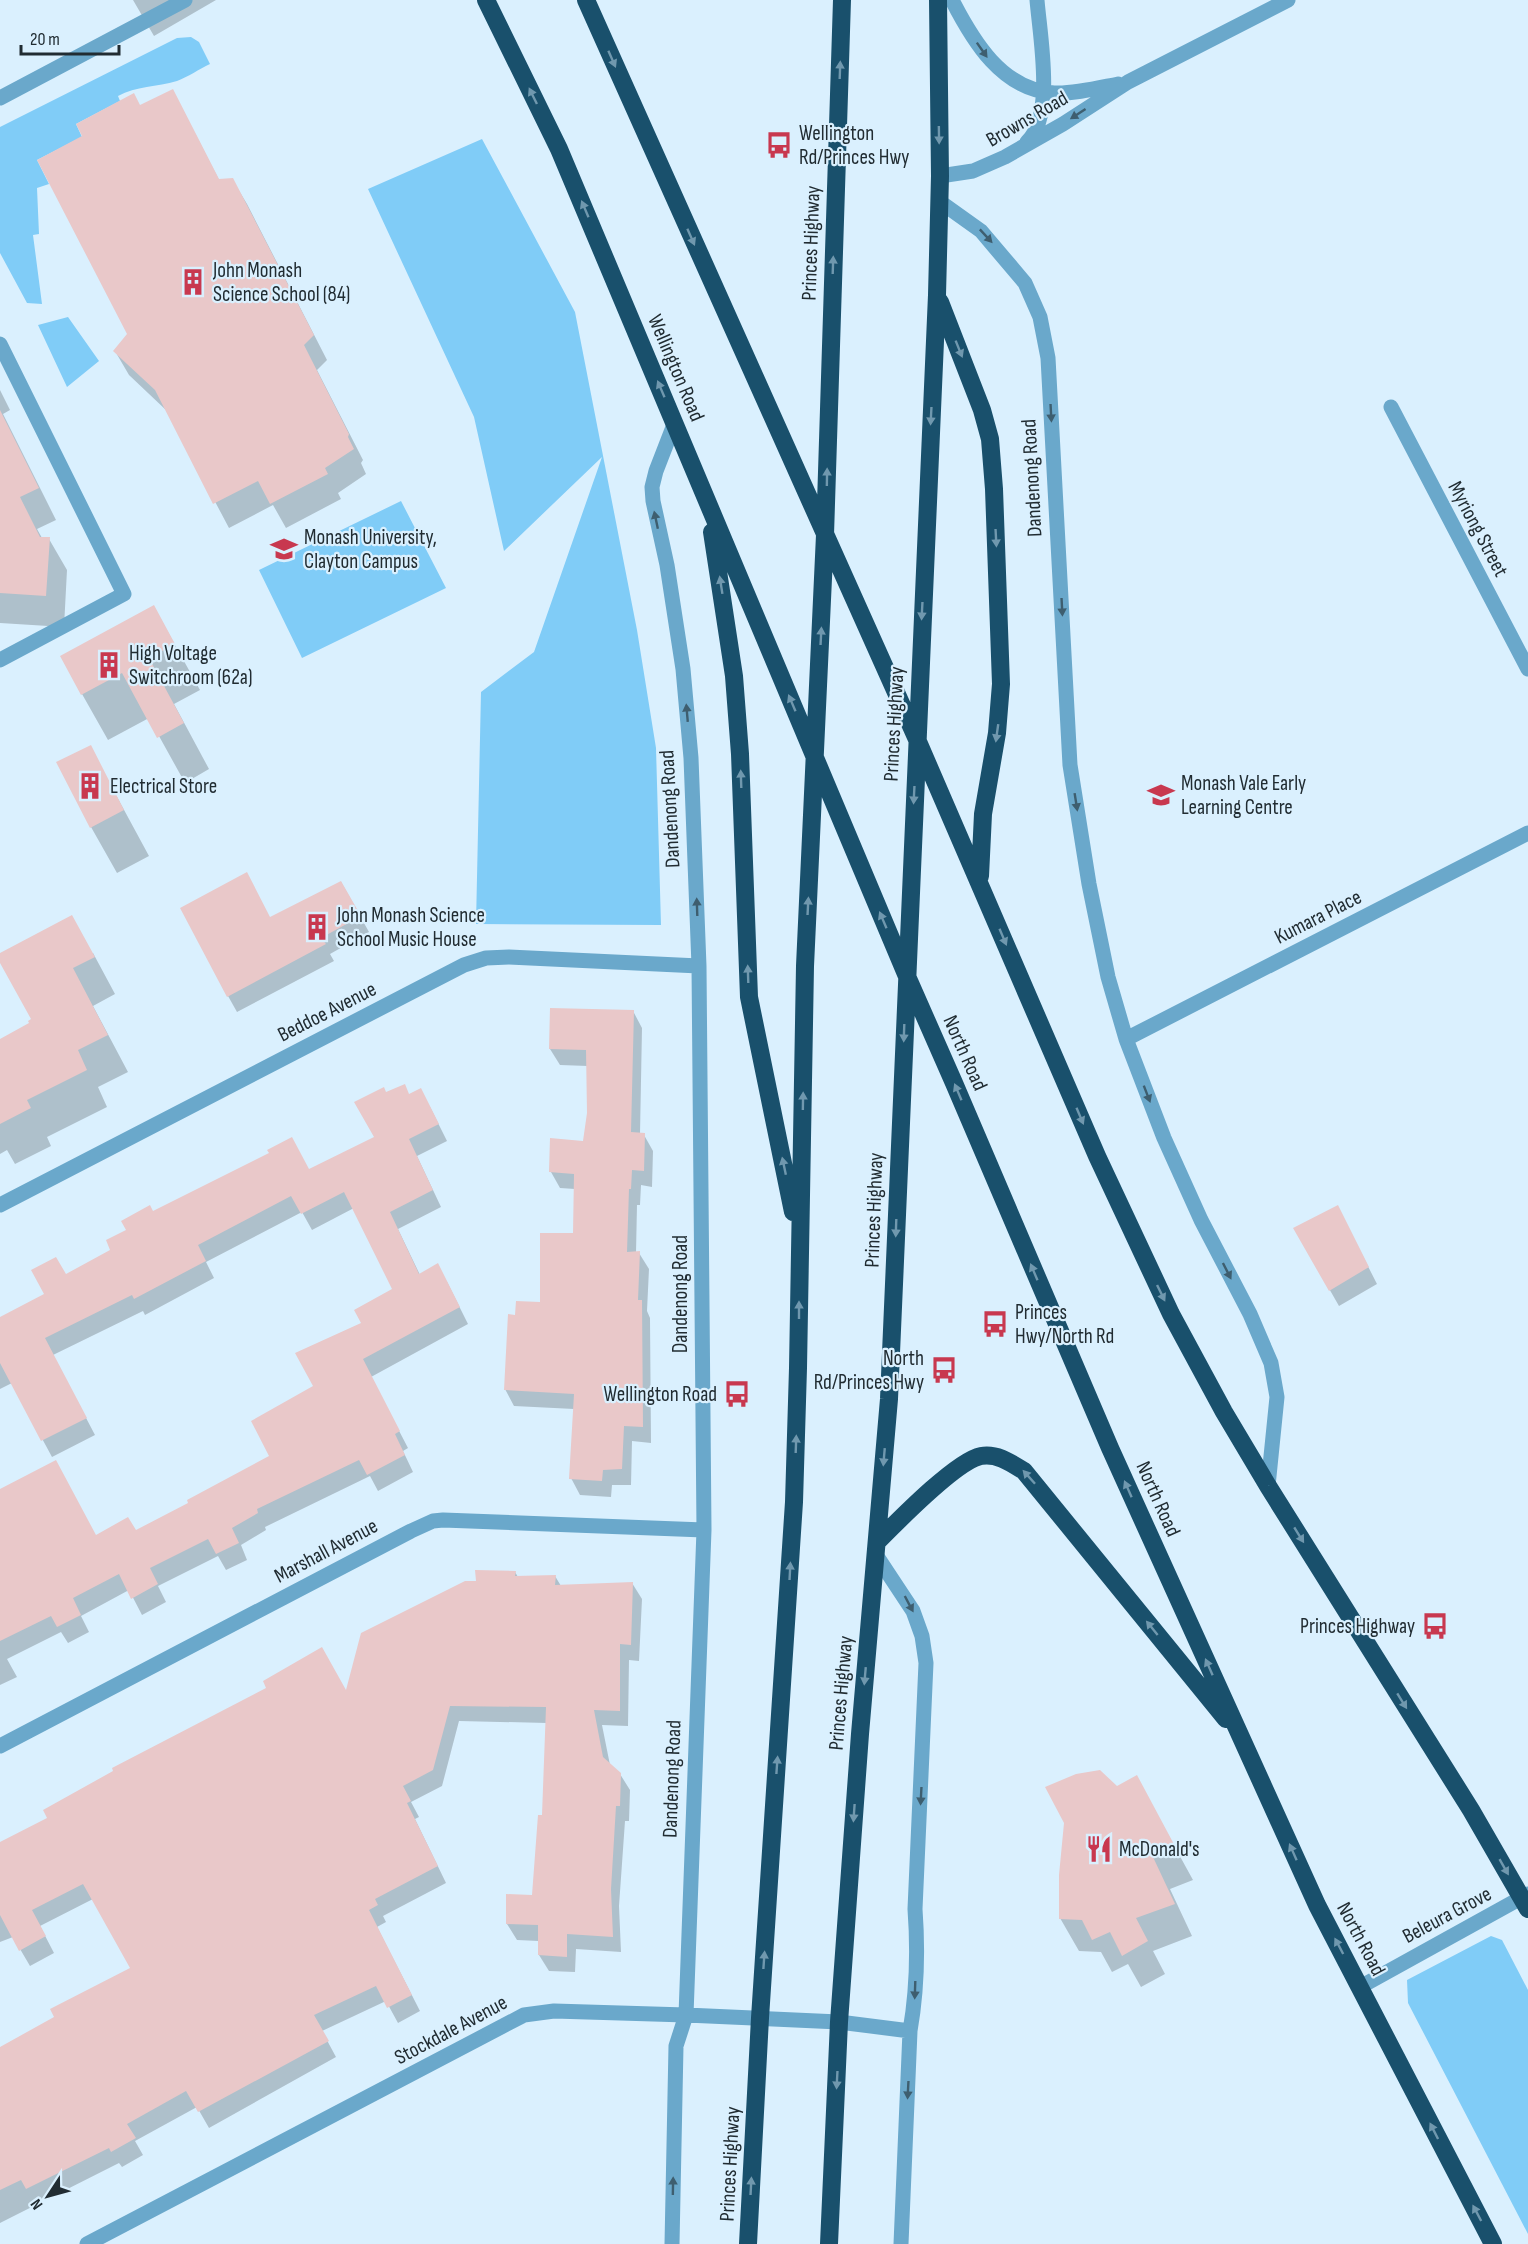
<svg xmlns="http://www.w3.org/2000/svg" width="1528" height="2244" font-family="'Sofia Sans Condensed',sans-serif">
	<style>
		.green { fill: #80ccf7 }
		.shadow { fill: #0003 }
		.building { fill: #e9c8c9 }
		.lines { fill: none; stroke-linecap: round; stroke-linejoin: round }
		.minor { stroke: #6aa8cb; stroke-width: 15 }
		.highway { stroke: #19506c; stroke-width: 18 }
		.oneway { fill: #3e5e6f }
		.oneway2 { fill: #7098ae }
		.labels { text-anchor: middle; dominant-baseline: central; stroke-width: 4.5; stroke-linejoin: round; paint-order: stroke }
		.street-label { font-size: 21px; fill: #212c32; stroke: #daf0fe }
		.poi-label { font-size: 21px; fill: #212c32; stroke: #daf0fe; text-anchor: start }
	</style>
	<rect width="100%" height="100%" fill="#daf0fe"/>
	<path class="green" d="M 191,37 L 199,42 L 210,64 C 199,69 188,77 177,81 C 157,87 136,86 118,96 L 120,101 L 76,124 L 82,137 L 37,160 L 49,184 L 37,188 L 39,234 L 33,235 L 42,304 L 27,303 L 0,253 L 0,127 L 177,38 Z
		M 482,139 L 575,312 L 637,630 L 656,748 L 661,925 L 476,924 L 481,692 L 534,652 L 602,457 L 504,551 L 474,417 L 368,189 Z
		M 68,317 L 99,361 L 67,387 L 38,325 Z
		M 401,501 L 446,588 L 302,658 L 259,570 Z
		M 1491,1936 L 1502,1940 L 1528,1990 L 1528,2234 L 1408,2003 L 1407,1980 Z"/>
	<path class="shadow" d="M 133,0 L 216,0 L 154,36 Z
		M 173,91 L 219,180 L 232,179 L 247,204 L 327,360 L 317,370 L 363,460 L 361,463 L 366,474 L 338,493 L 341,499 L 286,528 L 273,505 L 229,528 L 167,411 L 129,375 L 115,351 L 129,335 L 140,107 Z
		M 0,390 L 10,410 L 3,414 L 56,520 L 37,529 L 42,538 L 49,539 L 67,570 L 64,627 L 0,623 Z
		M 154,607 L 200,690 L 174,704 L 209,769 L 185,783 L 149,718 L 108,740 L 82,694 Z
		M 90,747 L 149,856 L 117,873 L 91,827 Z
		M 341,882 L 369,932 L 330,954 L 334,961 L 237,1012 L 228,996 L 270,919 Z
		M 93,953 L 115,994 L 93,1006 L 128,1072 L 98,1087 L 107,1107 L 47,1137 L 51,1146 L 15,1164 L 7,1150 L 0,1154 L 0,1041 L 31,1024 L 33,1020 L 0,960 L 0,955 Z
		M 633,1011 L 642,1028 L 640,1134 L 644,1135 L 653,1151 L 652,1187 L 641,1185 L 640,1205 L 637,1205 L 636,1253 L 639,1253 L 649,1269 L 647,1311 L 650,1318 L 651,1443 L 632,1441 L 631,1485 L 612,1485 L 611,1497 L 580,1495 L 571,1478 L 574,1409 L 514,1406 L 505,1389 L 541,1304 L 574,1235 L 575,1189 L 560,1188 L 551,1172 L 585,1143 L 588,1113 L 588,1066 L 560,1065 L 550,1049 Z
		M 386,1094 L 410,1095 L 430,1107 L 447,1141 L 417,1156 L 441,1207 L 398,1229 L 420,1275 L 447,1282 L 468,1324 L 371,1377 L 408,1448 L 403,1451 L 413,1472 L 378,1491 L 370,1476 L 265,1527 L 266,1530 L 241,1545 L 247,1560 L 226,1570 L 218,1556 L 158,1586 L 166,1602 L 142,1615 L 129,1590 L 81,1616 L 89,1632 L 68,1643 L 61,1632 L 7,1659 L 17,1677 L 0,1685 L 0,1490 L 96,1536 L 135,1532 L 190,1504 L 271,1457 L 315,1387 L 363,1323 L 394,1289 L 354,1208 L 312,1230 L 302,1212 L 206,1262 L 214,1278 L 145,1315 L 143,1311 L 53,1355 L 95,1435 L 52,1457 L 12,1383 L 0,1389 L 0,1319 L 46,1295 L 66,1275 L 112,1250 L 129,1230 L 153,1213 L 309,1170 L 376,1138 Z
		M 1346,1223 L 1377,1284 L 1339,1306 L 1295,1229 Z
		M 515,1572 L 518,1577 L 555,1576 L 561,1586 L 632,1583 L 642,1599 L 639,1661 L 629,1660 L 628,1726 L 602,1725 L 610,1765 L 620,1774 L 630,1790 L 629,1821 L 625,1821 L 619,1906 L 621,1952 L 576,1949 L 575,1972 L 549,1971 L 539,1955 L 539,1941 L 517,1940 L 507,1924 L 534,1897 L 544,1817 L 547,1723 L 459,1721 L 442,1786 L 411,1802 L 419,1817 L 415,1819 L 446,1883 L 383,1916 L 386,1922 L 377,1927 L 420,2011 L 398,2023 L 386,2001 L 322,2031 L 336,2057 L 209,2128 L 197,2107 L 135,2141 L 143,2155 L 122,2167 L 119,2163 L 0,2223 L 0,2048 L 56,2018 L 132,1968 L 93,1899 L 40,1926 L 54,1953 L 30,1966 L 13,1937 L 0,1942 L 0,1844 L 49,1819 L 115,1772 L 114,1769 L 268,1688 L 347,1693 L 477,1582 Z
		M 1117,1787 L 1154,1809 L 1193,1880 L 1170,1889 L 1192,1936 L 1153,1951 L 1165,1974 L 1141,1987 L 1128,1964 L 1112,1972 L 1101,1952 L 1079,1951 L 1060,1918 Z"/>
	<path class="building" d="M 173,89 L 219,179 L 233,178 L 314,335 L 304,345 L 349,434 L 348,437 L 354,449 L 325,468 L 328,474 L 270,504 L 258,481 L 213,504 L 155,390 L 113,351 L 127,334 L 37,160 L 82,136 L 76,124 L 134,93 L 140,105 Z
		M 0,410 L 39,488 L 20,497 L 40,537 L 50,537 L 46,596 L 0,593 Z
		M 154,605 L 175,644 L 149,658 L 184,723 L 157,738 L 122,673 L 81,695 L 60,656 Z
		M 91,745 L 124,810 L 90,828 L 56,762 Z
		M 247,872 L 270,917 L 341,881 L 361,916 L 321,938 L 326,944 L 227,997 L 180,908 Z
		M 72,915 L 95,957 L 73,968 L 108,1035 L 78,1050 L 87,1070 L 27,1100 L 31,1108 L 0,1124 L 0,1039 L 29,1023 L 28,1021 L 31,1019 L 0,963 L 0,953 Z
		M 550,1008 L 634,1010 L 631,1132 L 645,1133 L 644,1171 L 632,1170 L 631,1189 L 629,1189 L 627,1252 L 640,1251 L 638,1300 L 642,1300 L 643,1427 L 624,1426 L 622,1469 L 603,1470 L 602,1481 L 569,1479 L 574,1394 L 504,1390 L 508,1314 L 515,1315 L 516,1301 L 540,1302 L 540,1233 L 573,1233 L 574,1174 L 549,1172 L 550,1138 L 583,1141 L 587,1113 L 586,1050 L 549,1049 Z
		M 405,1084 L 409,1094 L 421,1088 L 439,1124 L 409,1139 L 433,1190 L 390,1212 L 419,1274 L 438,1263 L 460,1307 L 363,1359 L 400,1431 L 395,1434 L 405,1455 L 367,1475 L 359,1460 L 257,1509 L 258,1513 L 232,1528 L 239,1543 L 216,1554 L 208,1539 L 150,1568 L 158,1584 L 131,1599 L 119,1574 L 73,1598 L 81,1615 L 57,1627 L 51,1616 L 0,1641 L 0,1489 L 56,1460 L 96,1535 L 128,1517 L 136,1530 L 188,1503 L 187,1500 L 269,1456 L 251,1421 L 313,1386 L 295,1353 L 361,1323 L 354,1310 L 392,1289 L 344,1192 L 301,1214 L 291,1196 L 198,1245 L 206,1261 L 134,1299 L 132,1295 L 45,1338 L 87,1418 L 41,1441 L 0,1363 L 0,1317 L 44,1294 L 31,1270 L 56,1257 L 66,1274 L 110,1250 L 106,1240 L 126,1230 L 121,1221 L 150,1205 L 153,1211 L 269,1153 L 267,1150 L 292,1137 L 309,1169 L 374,1137 L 354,1102 L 384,1087 L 386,1092 Z
		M 1338,1205 L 1369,1267 L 1329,1291 L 1293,1228 Z
		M 475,1570 L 516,1571 L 515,1576 L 556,1575 L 555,1585 L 633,1582 L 631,1645 L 620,1644 L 620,1711 L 594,1710 L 603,1757 L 621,1773 L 620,1806 L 616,1806 L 611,1889 L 613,1937 L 567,1934 L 567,1957 L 538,1955 L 538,1925 L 506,1924 L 506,1894 L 532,1895 L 538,1815 L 542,1815 L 546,1707 L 450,1706 L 433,1770 L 403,1786 L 411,1801 L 407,1803 L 438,1866 L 375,1899 L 378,1905 L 369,1910 L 412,1995 L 387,2008 L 376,1986 L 314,2015 L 329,2041 L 198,2112 L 186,2091 L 127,2124 L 136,2138 L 111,2152 L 109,2148 L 26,2189 L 21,2180 L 0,2190 L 0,2047 L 54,2017 L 50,2009 L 130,1968 L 83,1884 L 32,1910 L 46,1936 L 19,1951 L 0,1915 L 0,1842 L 47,1818 L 43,1810 L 113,1771 L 112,1768 L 266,1688 L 263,1681 L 322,1647 L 346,1690 L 361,1633 L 465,1581 L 476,1581 Z
		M 1100,1770 L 1117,1786 L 1137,1775 L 1176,1848 L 1153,1857 L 1175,1904 L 1136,1918 L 1148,1941 L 1122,1956 L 1110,1932 L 1092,1940 L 1082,1920 L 1059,1919 L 1059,1875 L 1064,1823 L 1045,1787 L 1076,1774 Z"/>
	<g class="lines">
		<path class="minor" d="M 952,0 C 973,41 1002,90 1054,93 C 1075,94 1098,88 1118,84
			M 0,98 L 185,0
			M 1027,142 C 1055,116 1040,37 1037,0
			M 940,176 L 973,171 L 1005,157 L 1063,124 L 1128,82 L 1288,0
			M 939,201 L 981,231 L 1025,283 L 1040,317 L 1048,358 L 1070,765 L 1089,884 L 1108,977 L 1126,1039 L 1164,1138 L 1201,1220 L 1250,1314 L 1271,1363 L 1277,1397 L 1268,1486
			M 0,344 L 124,594 L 0,660
			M 1391,407 L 1528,669
			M 1126,1039 L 1528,833
			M 0,1205 L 464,965 L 486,958 L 509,957 L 699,966
			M 876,1555 L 913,1611 L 922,1636 L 926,1663 L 915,1909 C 918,1950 917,1991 910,2031 L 901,2244
			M 0,1746 L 411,1531 L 433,1521 L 443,1520 L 704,1530
			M 1360,1987 L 1528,1894
			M 87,2244 L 524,2015 L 554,2011 L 686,2015 L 839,2022 L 910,2031
			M 672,2244 L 676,2046 L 686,2015 L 704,1530 L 699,966 L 691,758 L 683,669 L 667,565 L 653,501 L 652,487 L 656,471 L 675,422"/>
		<path class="highway" d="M 486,0 L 559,149 L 906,974 L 954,1083 L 1110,1448 L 1317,1905 L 1493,2244
			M 586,0 L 916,737 L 1097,1156 L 1171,1314 L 1224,1412 L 1268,1486 L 1471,1810 L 1528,1909
			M 940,302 L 982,410 L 990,439 L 994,489 L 1001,684 L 997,733 L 983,814 L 980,876
			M 712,532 L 734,676 L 740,754 L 749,997 L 793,1212
			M 877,1542 C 897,1522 956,1461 981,1456 C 997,1453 1011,1463 1024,1471 L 1226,1719
			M 748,2244 L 760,2018 L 794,1502 L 798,1368 L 805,966 L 825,535 L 842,0
			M 829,2244 L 839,2022 L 860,1734 L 889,1399 L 937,295 L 940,176 L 938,0"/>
	</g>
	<defs><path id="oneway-solid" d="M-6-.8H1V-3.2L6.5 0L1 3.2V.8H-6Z" transform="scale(1.5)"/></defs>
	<g class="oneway">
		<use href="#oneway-solid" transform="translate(982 50) rotate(55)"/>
		<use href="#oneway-solid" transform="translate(1078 114) rotate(147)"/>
		<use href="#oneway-solid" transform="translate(986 236) rotate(47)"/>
		<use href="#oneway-solid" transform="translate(1051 413) rotate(87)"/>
		<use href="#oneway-solid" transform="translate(656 520) rotate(-102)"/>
		<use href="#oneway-solid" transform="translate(1062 607) rotate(87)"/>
		<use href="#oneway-solid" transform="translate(687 713) rotate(-95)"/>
		<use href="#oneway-solid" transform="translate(1076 802) rotate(81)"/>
		<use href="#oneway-solid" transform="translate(697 907) rotate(-92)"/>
		<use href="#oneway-solid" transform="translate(1147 1094) rotate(69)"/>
		<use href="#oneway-solid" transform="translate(1227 1271) rotate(63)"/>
		<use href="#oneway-solid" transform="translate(909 1604) rotate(62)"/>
		<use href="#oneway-solid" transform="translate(921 1796) rotate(93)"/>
		<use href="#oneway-solid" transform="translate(915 1990) rotate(92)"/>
		<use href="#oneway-solid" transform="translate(908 2090) rotate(93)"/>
		<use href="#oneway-solid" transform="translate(673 2186) rotate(-89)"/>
	</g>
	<g class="oneway2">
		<use href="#oneway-solid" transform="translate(612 59) rotate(66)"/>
		<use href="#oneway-solid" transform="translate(840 70) rotate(-88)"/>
		<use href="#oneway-solid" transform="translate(533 96) rotate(-116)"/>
		<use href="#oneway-solid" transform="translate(939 135) rotate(89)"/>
		<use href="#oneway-solid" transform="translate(585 209) rotate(-113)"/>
		<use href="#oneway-solid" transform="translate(691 237) rotate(66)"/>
		<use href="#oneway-solid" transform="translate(833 265) rotate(-88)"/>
		<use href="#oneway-solid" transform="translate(959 349) rotate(68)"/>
		<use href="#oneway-solid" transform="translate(661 389) rotate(-113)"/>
		<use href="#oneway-solid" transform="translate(931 416) rotate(93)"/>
		<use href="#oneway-solid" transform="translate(827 477) rotate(-89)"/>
		<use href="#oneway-solid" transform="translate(996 538) rotate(87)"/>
		<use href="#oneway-solid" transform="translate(721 585) rotate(-99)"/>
		<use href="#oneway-solid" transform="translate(922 611) rotate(93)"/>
		<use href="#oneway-solid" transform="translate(821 636) rotate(-87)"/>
		<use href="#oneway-solid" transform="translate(792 703) rotate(-113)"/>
		<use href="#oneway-solid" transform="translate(997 733) rotate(98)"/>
		<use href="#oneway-solid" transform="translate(741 779) rotate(-92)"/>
		<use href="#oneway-solid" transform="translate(914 795) rotate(93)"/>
		<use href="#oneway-solid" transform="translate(808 906) rotate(-87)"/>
		<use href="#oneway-solid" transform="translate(883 920) rotate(-113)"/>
		<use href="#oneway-solid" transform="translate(1003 937) rotate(67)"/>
		<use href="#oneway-solid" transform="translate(748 974) rotate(-92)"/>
		<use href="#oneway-solid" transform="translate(904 1033) rotate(92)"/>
		<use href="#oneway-solid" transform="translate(958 1092) rotate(-113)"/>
		<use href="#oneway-solid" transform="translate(803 1101) rotate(-89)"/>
		<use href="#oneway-solid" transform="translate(1080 1116) rotate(67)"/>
		<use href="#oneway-solid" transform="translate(784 1166) rotate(-102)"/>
		<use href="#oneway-solid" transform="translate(896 1228) rotate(92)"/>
		<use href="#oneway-solid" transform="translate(1034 1272) rotate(-113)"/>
		<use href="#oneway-solid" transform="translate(1161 1293) rotate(64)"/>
		<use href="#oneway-solid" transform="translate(799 1310) rotate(-90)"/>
		<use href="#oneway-solid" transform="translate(796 1444) rotate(-88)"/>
		<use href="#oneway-solid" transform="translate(884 1457) rotate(95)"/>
		<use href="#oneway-solid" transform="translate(1029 1477) rotate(-132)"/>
		<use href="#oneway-solid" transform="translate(1128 1489) rotate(-114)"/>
		<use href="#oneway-solid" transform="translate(1299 1535) rotate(58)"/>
		<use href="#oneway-solid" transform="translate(790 1571) rotate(-87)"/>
		<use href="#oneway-solid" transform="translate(1152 1628) rotate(-129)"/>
		<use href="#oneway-solid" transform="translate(1209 1667) rotate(-114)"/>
		<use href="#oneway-solid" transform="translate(865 1676) rotate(95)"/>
		<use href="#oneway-solid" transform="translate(1402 1701) rotate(58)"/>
		<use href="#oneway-solid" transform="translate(777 1765) rotate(-86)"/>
		<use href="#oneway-solid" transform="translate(854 1813) rotate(94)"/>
		<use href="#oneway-solid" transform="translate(1293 1852) rotate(-114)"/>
		<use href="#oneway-solid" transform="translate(1504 1867) rotate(60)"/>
		<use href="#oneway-solid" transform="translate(1339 1946) rotate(-118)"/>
		<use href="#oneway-solid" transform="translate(764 1960) rotate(-86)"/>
		<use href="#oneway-solid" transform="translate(837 2080) rotate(93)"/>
		<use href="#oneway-solid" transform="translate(1434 2131) rotate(-117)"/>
		<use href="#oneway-solid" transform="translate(751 2186) rotate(-87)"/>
		<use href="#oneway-solid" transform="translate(1477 2213) rotate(-118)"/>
	</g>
	<defs>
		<symbol id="bus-bare" viewBox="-9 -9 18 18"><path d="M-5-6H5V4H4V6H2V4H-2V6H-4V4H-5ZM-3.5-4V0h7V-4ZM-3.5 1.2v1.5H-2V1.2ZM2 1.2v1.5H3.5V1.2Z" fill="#c8384f" stroke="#daf0fe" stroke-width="2.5" paint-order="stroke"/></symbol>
		<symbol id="building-bare" viewBox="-9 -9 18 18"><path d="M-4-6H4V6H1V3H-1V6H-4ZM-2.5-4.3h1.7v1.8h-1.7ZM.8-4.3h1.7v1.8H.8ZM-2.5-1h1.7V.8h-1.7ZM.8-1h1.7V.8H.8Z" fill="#c8384f" stroke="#daf0fe" stroke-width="2.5" paint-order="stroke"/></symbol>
		<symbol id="university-bare" viewBox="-9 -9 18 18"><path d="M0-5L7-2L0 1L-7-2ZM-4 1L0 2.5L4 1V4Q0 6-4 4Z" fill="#c8384f" stroke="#daf0fe" stroke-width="2.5" paint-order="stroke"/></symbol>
		<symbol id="school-bare" viewBox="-9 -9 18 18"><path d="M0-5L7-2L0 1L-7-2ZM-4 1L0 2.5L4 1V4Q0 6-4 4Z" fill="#c8384f" stroke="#daf0fe" stroke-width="2.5" paint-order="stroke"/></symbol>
		<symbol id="restaurant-bare" viewBox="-9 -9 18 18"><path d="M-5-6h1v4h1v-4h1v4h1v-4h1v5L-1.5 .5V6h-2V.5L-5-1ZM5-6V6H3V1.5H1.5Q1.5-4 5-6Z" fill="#c8384f" stroke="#daf0fe" stroke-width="2.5" paint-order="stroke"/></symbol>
	</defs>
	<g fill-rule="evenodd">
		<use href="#bus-bare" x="760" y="126" width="38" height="38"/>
		<use href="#building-bare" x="174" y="263" width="38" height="38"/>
		<use href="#university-bare" x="265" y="530" width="38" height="38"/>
		<use href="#building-bare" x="90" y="646" width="38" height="38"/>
		<use href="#building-bare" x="71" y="767" width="38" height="38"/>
		<use href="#school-bare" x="1142" y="776" width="38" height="38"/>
		<use href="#building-bare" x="298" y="908" width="38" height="38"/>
		<use href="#bus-bare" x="976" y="1305" width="38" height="38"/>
		<use href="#bus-bare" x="925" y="1351" width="38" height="38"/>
		<use href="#bus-bare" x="718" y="1375" width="38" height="38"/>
		<use href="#bus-bare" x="1416" y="1607" width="38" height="38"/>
		<use href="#restaurant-bare" x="1080" y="1830" width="38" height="38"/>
	</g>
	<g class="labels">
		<g class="street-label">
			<text transform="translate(1027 119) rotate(-30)">Browns Road</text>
			<text transform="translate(811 243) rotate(-88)">Princes Highway</text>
			<text transform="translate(676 368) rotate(67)">Wellington Road</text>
			<text transform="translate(1032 478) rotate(-93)">Dandenong Road</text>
			<text transform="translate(1478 529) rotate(62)">Myriong Street</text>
			<text transform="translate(894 724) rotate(-87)">Princes Highway</text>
			<text transform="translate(670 809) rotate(-93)">Dandenong Road</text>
			<text transform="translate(1318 917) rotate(-27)">Kumara Place</text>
			<text transform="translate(327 1012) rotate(-27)">Beddoe Avenue</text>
			<text transform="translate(965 1053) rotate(66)">North Road</text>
			<text transform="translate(874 1210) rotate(-88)">Princes Highway</text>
			<text transform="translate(680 1294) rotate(-90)">Dandenong Road</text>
			<text transform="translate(1158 1499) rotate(66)">North Road</text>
			<text transform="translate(326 1551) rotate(-28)">Marshall Avenue</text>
			<text transform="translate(841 1693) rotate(-85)">Princes Highway</text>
			<text transform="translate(672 1779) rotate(-88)">Dandenong Road</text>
			<text transform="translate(1447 1915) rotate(-28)">Beleura Grove</text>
			<text transform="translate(1361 1939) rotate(62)">North Road</text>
			<text transform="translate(451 2030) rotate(-28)">Stockdale Avenue</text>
			<text transform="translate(730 2164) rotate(-87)">Princes Highway</text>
		</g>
		<g class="poi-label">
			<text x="799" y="133">Wellington<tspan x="799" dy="24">Rd/Princes Hwy</tspan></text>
			<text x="213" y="270">John Monash<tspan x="213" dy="24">Science School (84)</tspan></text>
			<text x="304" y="537">Monash University,<tspan x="304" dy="24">Clayton Campus</tspan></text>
			<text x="129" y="653">High Voltage<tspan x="129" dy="24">Switchroom (62a)</tspan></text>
			<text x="1181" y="783">Monash Vale Early<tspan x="1181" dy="24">Learning Centre</tspan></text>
			<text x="110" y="786">Electrical Store</text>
			<text x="337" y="915">John Monash Science<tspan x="337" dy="24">School Music House</tspan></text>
			<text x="1015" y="1312">Princes<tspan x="1015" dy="24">Hwy/North Rd</tspan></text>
			<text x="924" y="1358" text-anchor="end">North<tspan x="924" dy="24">Rd/Princes Hwy</tspan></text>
			<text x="717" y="1394" text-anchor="end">Wellington Road</text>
			<text x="1415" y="1626" text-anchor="end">Princes Highway</text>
			<text x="1119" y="1849">McDonald's</text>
		</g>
	</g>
	<g transform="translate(48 2196) rotate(234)" stroke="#daf0fe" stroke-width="4.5" paint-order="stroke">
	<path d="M0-4.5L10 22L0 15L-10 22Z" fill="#212c32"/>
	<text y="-9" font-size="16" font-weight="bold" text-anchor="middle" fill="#212c32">N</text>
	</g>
	<path d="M21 45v9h98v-9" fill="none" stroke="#212c32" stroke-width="3"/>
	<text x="30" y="45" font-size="18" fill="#212c32" stroke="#daf0fe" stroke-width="4.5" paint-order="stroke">20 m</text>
</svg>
